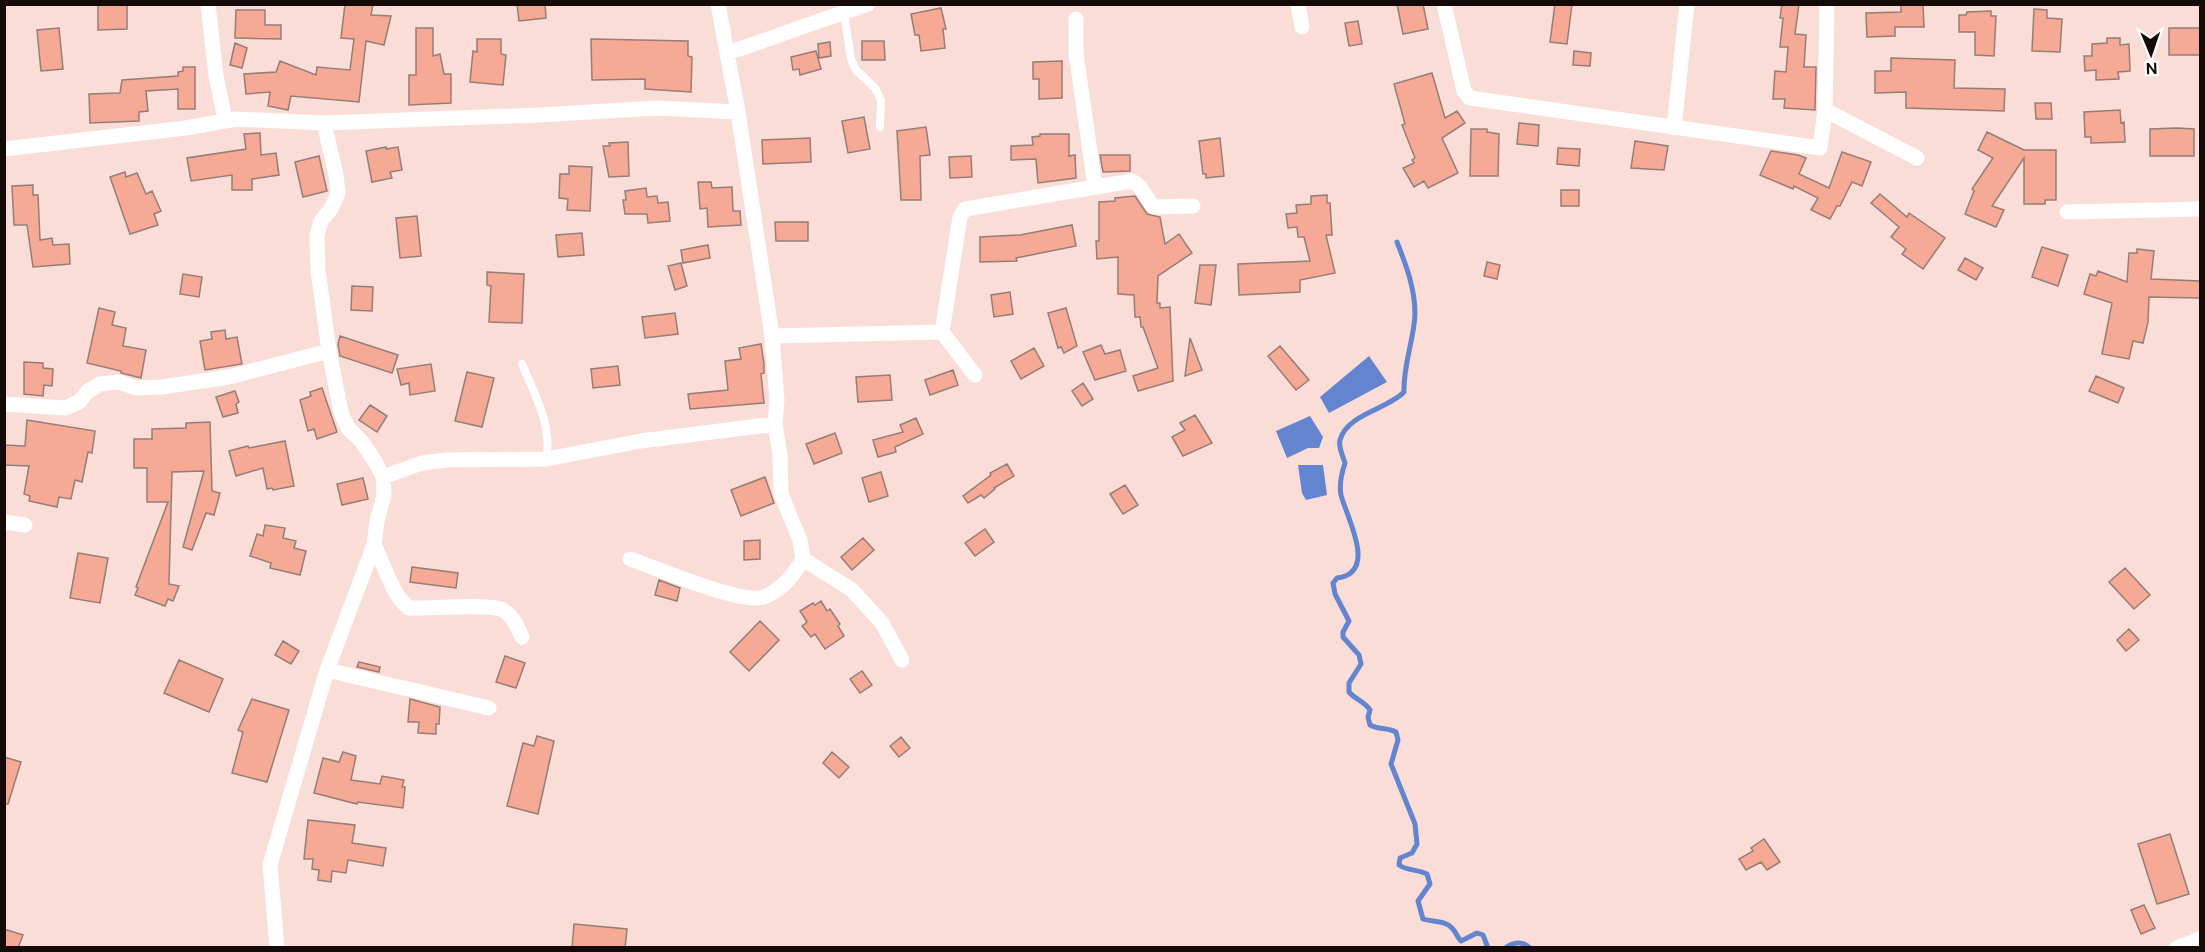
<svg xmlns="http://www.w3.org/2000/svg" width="2205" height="952" font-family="'DM Sans',sans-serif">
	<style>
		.water { fill: #6385cf }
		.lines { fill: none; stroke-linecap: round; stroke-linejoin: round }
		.stream { stroke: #6385cf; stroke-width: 5 }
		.building { fill: #f6a995; stroke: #967d77; stroke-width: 1.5 }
		.lane { stroke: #fff; stroke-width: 8 }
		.street { stroke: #fff; stroke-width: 15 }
	</style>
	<rect width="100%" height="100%" fill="#f9ddd6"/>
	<path class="water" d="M 1369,356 L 1387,382 L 1329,413 L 1320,397 Z
		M 1310,416 L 1323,437 L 1319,448 L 1308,448 L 1287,458 L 1276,431 Z
		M 1298,465 L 1323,465 L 1327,495 L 1306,500 L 1302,493 Z"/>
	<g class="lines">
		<path class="stream" d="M 1397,242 C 1406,265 1415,288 1415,314 C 1414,340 1403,365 1404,392 C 1388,409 1347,414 1340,440 C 1338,447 1343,456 1345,463 C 1342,472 1339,485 1341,495 C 1346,516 1379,573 1337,578 L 1333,583 L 1335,594 L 1349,621 L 1343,632 L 1343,637 L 1359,655 L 1361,664 L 1349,683 L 1349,692 C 1356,700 1364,701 1370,710 L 1368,717 L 1370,725 C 1379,730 1386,727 1396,732 L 1398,740 L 1391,764 L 1415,824 L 1417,844 L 1412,853 L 1400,858 L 1399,865 C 1408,871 1417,869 1427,874 L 1430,884 L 1418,901 L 1423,919 C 1432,922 1445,920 1452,928 C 1456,932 1457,937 1461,941 L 1477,933 L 1483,935 L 1488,948
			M 1505,948 C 1514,942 1522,940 1530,948"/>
	</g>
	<path class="building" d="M 98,4 L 127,4 L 127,29 L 98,30 Z
		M 345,4 L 373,4 L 371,15 L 391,16 L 384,45 L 366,41 L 359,102 L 291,96 L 288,110 L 268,106 L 270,92 L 246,94 L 244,74 L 276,72 L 280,61 L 316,75 L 317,67 L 350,70 L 354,39 L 341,38 Z
		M 517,4 L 545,4 L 546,18 L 519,21 Z
		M 1397,4 L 1423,4 L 1428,29 L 1403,34 Z
		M 1555,4 L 1572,4 L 1567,44 L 1550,42 Z
		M 1782,4 L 1799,4 L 1795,34 L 1806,35 L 1804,67 L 1816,67 L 1815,110 L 1784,108 L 1785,99 L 1773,99 L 1775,71 L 1786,72 L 1788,47 L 1780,47 L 1783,18 L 1780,18 Z
		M 1901,4 L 1923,4 L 1924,27 L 1895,27 L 1895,36 L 1867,37 L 1866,13 L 1901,12 Z
		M 941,8 L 946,29 L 943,29 L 945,48 L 921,51 L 919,35 L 915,35 L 911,14 Z
		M 2034,9 L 2047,10 L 2047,18 L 2062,19 L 2060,52 L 2032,51 Z
		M 236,10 L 265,10 L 265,25 L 281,25 L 281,39 L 235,38 Z
		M 1991,11 L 1991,16 L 1996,16 L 1994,56 L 1975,55 L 1975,32 L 1959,32 L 1959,15 L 1966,15 L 1967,12 Z
		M 1358,21 L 1362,44 L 1349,46 L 1345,23 Z
		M 59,28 L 63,69 L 41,71 L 37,30 Z
		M 416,28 L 433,28 L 433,56 L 440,54 L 444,74 L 451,74 L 451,103 L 409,105 L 409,75 L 416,75 Z
		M 2169,28 L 2200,28 L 2200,55 L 2169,55 Z
		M 2107,38 L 2120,38 L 2120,45 L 2129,44 L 2130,71 L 2118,72 L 2119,79 L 2096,80 L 2096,70 L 2085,71 L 2084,56 L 2092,56 L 2092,44 L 2107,43 Z
		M 477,39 L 501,39 L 501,54 L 506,55 L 503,85 L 470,82 L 473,51 L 477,52 Z
		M 591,39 L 688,41 L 688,56 L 692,57 L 691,92 L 645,89 L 645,79 L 592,80 Z
		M 862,41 L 884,41 L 885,60 L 862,60 Z
		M 830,42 L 831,56 L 819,58 L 818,44 Z
		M 235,43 L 247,48 L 242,68 L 230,65 Z
		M 816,51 L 821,69 L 800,75 L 799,69 L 793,70 L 791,57 Z
		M 1574,51 L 1591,53 L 1590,66 L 1573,65 Z
		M 1891,58 L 1955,60 L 1954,88 L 2005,89 L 2004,111 L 1906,108 L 1906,92 L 1875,93 L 1875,71 L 1891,71 Z
		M 1062,61 L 1062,98 L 1039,99 L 1039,79 L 1033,79 L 1033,62 Z
		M 183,67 L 195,67 L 195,109 L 178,109 L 178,89 L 146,91 L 148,111 L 139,112 L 139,121 L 90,123 L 89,94 L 120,93 L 122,80 L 178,76 L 178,72 L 183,71 Z
		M 1432,73 L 1445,118 L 1457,111 L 1465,123 L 1442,138 L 1458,173 L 1428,188 L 1424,181 L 1414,187 L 1403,168 L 1414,163 L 1412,160 L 1415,158 L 1402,125 L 1405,124 L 1394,84 Z
		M 2035,103 L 2051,103 L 2052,119 L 2036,119 Z
		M 2120,110 L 2121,123 L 2124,122 L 2125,142 L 2091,143 L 2091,137 L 2085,137 L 2084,112 Z
		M 864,117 L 870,149 L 848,153 L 842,121 Z
		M 1519,123 L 1539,125 L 1538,146 L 1517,144 Z
		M 926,127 L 930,155 L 920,156 L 921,200 L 901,200 L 897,131 Z
		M 2177,128 L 2194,129 L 2194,156 L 2150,156 L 2150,129 Z
		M 1471,129 L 1487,129 L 1487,132 L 1499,134 L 1498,176 L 1470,176 Z
		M 1987,132 L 2024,150 L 2056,150 L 2056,200 L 2045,200 L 2045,204 L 2024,204 L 2024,158 L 1992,206 L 2004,210 L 1996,227 L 1965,214 L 1974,191 L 1972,189 L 1993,158 L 1978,150 Z
		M 260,133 L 261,155 L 276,153 L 279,175 L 252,179 L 252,190 L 232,190 L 232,175 L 191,181 L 187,158 L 246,149 L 244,134 Z
		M 1040,134 L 1069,134 L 1069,156 L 1075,155 L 1076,178 L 1038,183 L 1036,159 L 1011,160 L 1011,146 L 1033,145 L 1032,137 L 1040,136 Z
		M 810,138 L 811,162 L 763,164 L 762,140 Z
		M 1220,138 L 1224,176 L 1206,178 L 1206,174 L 1203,174 L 1199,141 Z
		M 1635,141 L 1668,146 L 1664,170 L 1631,168 Z
		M 628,142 L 629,176 L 609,177 L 603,146 L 610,146 L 609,143 Z
		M 386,147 L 386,149 L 398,147 L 402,170 L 390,172 L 392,178 L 372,182 L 366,151 Z
		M 1558,148 L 1580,149 L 1579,166 L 1557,164 Z
		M 1771,151 L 1798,155 L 1806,158 L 1799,174 L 1829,188 L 1842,152 L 1871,162 L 1862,186 L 1852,182 L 1840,206 L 1837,206 L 1830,219 L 1811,210 L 1818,198 L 1794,186 L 1793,189 L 1760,175 Z
		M 1100,155 L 1130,155 L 1130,171 L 1103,172 Z
		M 319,156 L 327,191 L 303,197 L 295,162 Z
		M 971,156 L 972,177 L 950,178 L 949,157 Z
		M 569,166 L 592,167 L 590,211 L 567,210 L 568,199 L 559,198 L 560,174 L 569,174 Z
		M 125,172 L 126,177 L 137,173 L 146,194 L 152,191 L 161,211 L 154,214 L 158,225 L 130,234 L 110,177 Z
		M 698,182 L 711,182 L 712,188 L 732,187 L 733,211 L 740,211 L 741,225 L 708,227 L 707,208 L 700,209 Z
		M 33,185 L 33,195 L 38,195 L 40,240 L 52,238 L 53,245 L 69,244 L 70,264 L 33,267 L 27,225 L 14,225 L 12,186 Z
		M 646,188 L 647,197 L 657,196 L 658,203 L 668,202 L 670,221 L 648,223 L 647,214 L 625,214 L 623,200 L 626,200 L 625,191 Z
		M 1561,190 L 1579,190 L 1579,206 L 1561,206 Z
		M 1880,194 L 1907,217 L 1909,213 L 1945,238 L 1923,269 L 1902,254 L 1906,249 L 1891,237 L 1899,227 L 1871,203 Z
		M 1327,195 L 1327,203 L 1330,203 L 1332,235 L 1326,235 L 1335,273 L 1300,280 L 1300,292 L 1239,295 L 1238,264 L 1310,261 L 1304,237 L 1298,237 L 1297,227 L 1288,228 L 1286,214 L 1297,213 L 1296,205 L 1311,204 L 1311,196 Z
		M 1135,196 L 1147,214 L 1160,217 L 1165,244 L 1179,234 L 1192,253 L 1158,276 L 1157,303 L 1160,303 L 1160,308 L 1170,307 L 1173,381 L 1138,391 L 1133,376 L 1158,368 L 1143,327 L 1141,327 L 1140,317 L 1135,317 L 1134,295 L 1118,294 L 1118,257 L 1097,259 L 1096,241 L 1099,241 L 1099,202 L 1115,201 L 1115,198 Z
		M 417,216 L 421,256 L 400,258 L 396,218 Z
		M 775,222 L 808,222 L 808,241 L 776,241 Z
		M 1072,225 L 1076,246 L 1016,258 L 1017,261 L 980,262 L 980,237 L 1020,235 Z
		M 582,233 L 584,255 L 558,257 L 556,235 Z
		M 708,245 L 710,258 L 683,263 L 681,250 Z
		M 2042,247 L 2068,255 L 2058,286 L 2032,277 Z
		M 2137,249 L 2154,251 L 2151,279 L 2200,281 L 2200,298 L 2149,297 L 2148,322 L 2143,343 L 2133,341 L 2129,359 L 2102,354 L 2112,303 L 2084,294 L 2090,274 L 2096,276 L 2098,271 L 2127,282 L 2129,253 L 2137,253 Z
		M 1965,258 L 1983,268 L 1976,280 L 1958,270 Z
		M 1487,262 L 1500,265 L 1497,279 L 1484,276 Z
		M 681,263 L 687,286 L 675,290 L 668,266 Z
		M 1200,265 L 1216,265 L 1211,305 L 1195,303 Z
		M 487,272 L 524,274 L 522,323 L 489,322 L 491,286 L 487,285 Z
		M 183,274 L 202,277 L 199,297 L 180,294 Z
		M 352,286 L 373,287 L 372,311 L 351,310 Z
		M 1010,292 L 1013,314 L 994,317 L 991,295 Z
		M 99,308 L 115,312 L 112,325 L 126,328 L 123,346 L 146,350 L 141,378 L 121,373 L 121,371 L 87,363 Z
		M 1066,308 L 1077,346 L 1064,353 L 1061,347 L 1058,348 L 1048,313 Z
		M 675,313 L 678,334 L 645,338 L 642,317 Z
		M 225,330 L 226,339 L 237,337 L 242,364 L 205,370 L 200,341 L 212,339 L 211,332 Z
		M 340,336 L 398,355 L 392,373 L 340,356 L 338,344 Z
		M 1190,338 L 1202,370 L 1185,376 Z
		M 761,344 L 764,364 L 764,373 L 761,374 L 764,403 L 690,409 L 688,394 L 728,390 L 725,361 L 741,359 L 739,348 Z
		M 1101,345 L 1105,354 L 1120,350 L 1126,371 L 1095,380 L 1083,352 Z
		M 1280,346 L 1309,380 L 1296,390 L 1268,356 Z
		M 1034,348 L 1044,366 L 1021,379 L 1011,361 Z
		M 24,362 L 43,363 L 43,368 L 53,369 L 52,386 L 44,385 L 43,396 L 24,394 Z
		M 431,364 L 435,391 L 410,395 L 409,383 L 401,385 L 397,369 Z
		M 618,366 L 620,385 L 593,388 L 591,369 Z
		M 953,370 L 958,385 L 930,395 L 925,380 Z
		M 467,372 L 494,378 L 482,427 L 455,421 Z
		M 890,375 L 892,400 L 858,402 L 856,377 Z
		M 2096,376 L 2124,388 L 2118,403 L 2089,391 Z
		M 1083,383 L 1093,399 L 1082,406 L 1072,391 Z
		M 322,388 L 337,432 L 317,439 L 314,429 L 308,431 L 300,400 L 311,396 L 310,392 Z
		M 235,391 L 239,402 L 236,404 L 238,413 L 223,417 L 216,397 Z
		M 370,405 L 387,416 L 377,432 L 359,420 Z
		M 1195,415 L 1212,443 L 1183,456 L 1172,437 L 1185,430 L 1180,423 Z
		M 916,418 L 923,434 L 895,447 L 896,452 L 878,457 L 873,440 L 903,432 L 900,425 Z
		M 27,420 L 95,431 L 92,453 L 88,452 L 82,482 L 75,480 L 71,499 L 59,497 L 57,507 L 29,501 L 30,496 L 24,494 L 29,466 L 4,465 L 4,445 L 25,446 Z
		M 210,422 L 212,491 L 220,493 L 214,515 L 206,513 L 192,550 L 183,547 L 204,471 L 172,472 L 169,584 L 179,586 L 173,601 L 168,599 L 165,606 L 135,595 L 138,588 L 136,587 L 168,502 L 147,502 L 147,468 L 134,468 L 134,439 L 152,439 L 152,429 L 186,428 L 186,423 Z
		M 835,433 L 842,453 L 814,464 L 806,444 Z
		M 285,441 L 294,486 L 273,490 L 272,488 L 267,489 L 263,468 L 236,476 L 229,451 L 248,446 L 249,448 Z
		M 1007,464 L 1014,476 L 994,488 L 995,489 L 984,498 L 981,495 L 968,503 L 963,496 L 991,475 L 990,473 Z
		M 881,472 L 888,496 L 869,502 L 862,478 Z
		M 765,477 L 774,503 L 741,516 L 731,490 Z
		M 363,478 L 368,499 L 342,505 L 337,484 Z
		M 1125,485 L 1138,505 L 1123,514 L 1110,494 Z
		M 265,525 L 285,528 L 283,538 L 296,541 L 294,548 L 306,551 L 300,575 L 270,568 L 271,563 L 250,556 L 257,534 L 263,536 Z
		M 985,529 L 994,542 L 975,556 L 965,543 Z
		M 863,538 L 874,550 L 852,570 L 841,557 Z
		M 760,540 L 760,559 L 744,560 L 744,541 Z
		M 78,553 L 108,558 L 100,603 L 70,598 Z
		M 412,567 L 458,573 L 456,588 L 410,582 Z
		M 2125,568 L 2150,595 L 2134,609 L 2109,582 Z
		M 659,580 L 680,588 L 677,601 L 655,595 Z
		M 821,601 L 827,611 L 830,609 L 840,624 L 838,626 L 844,636 L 825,649 L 815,634 L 811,637 L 802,626 L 807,622 L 800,611 L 813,603 L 815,605 Z
		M 760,621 L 779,640 L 749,671 L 730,652 Z
		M 2129,629 L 2139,640 L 2126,651 L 2117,640 Z
		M 283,641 L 299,651 L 291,664 L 275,655 Z
		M 505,656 L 525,663 L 516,688 L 496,682 Z
		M 179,660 L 223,679 L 209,712 L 164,693 Z
		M 359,662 L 380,667 L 379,672 L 357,667 Z
		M 862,671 L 872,685 L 860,693 L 850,679 Z
		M 252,699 L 289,710 L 267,782 L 232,773 L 243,732 L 238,730 Z
		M 410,699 L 440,707 L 439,724 L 436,724 L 436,734 L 418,733 L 419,722 L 408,722 Z
		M 537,736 L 554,741 L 538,814 L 507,806 L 523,743 L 534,746 Z
		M 901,737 L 910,748 L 899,757 L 890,746 Z
		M 343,752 L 356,756 L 351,780 L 380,784 L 382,776 L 404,780 L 402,787 L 405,787 L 403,808 L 358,802 L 357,804 L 314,793 L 323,758 L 339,762 Z
		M 832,752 L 849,767 L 839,778 L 823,763 Z
		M 4,757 L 21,762 L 8,804 L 4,804 Z
		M 308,820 L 355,825 L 352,843 L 386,848 L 383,866 L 348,860 L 346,873 L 332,871 L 331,882 L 318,880 L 319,870 L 312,869 L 313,859 L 304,859 Z
		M 2170,834 L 2189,894 L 2157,904 L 2138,844 Z
		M 1764,839 L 1780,862 L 1767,870 L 1761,862 L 1746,870 L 1739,859 L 1753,851 L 1751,848 Z
		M 2144,905 L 2155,928 L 2141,934 L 2131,910 Z
		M 574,924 L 627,929 L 625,948 L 572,948 Z
		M 4,929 L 23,935 L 18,948 L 4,948 Z"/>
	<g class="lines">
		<path class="lane" d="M 844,13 L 851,59 L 856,70 L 875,88 L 881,100 L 880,127
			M 522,364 C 534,393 553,426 546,459"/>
		<path class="street" d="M 208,4 L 216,76 L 225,119
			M 1298,4 L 1302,27
			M 1444,4 L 1464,91 L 1470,98 L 1820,148 L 1825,110 L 1827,4
			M 1076,19 L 1076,53 L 1095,187
			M 728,53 L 868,4
			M 1825,110 L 1917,158
			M 1674,128 L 1687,4
			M 4,149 L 186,128 L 236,119 L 324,123 L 539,115 L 657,108 L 738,112
			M 2067,212 L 2200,209
			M 942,332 L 975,375
			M 772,336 L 942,332 L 960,217 L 965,209 L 1132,181 C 1143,186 1145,198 1154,207 L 1193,206
			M 4,404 L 65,408 L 79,402 L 88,391 L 100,384 L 119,382 L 136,388 L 162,387 L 229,377 L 329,351
			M 383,477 L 422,463 L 447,460 L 546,459 L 641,441 L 775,424
			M 4,522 L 25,525
			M 374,545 C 385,565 391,594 409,608 C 429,609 489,603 503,610 C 513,615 518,628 522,637
			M 630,559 C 657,568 741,605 764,597 C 782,590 794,575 803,559 L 800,540 L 781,494 L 780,455 L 775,424 L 777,400 L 772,336 L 738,112 L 718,4
			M 803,559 L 852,590 L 882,623 L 902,660
			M 327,670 L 489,708
			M 277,948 L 270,865 L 327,670 L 374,545 L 377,521 L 384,495 L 383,477 L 376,463 L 362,442 L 348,428 L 341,412 L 329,351 L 318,270 L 317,235 L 321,221 L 331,209 L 338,193 L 336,175 L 324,123
			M 2177,948 L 2200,939"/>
	</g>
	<rect width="2205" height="952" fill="none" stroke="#140b09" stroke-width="12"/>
	<g transform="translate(2151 54) rotate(178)" stroke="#ffffff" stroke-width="4.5" paint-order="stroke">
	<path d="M0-4.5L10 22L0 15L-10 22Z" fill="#140b09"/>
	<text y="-9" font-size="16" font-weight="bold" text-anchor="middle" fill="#140b09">N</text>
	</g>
</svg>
